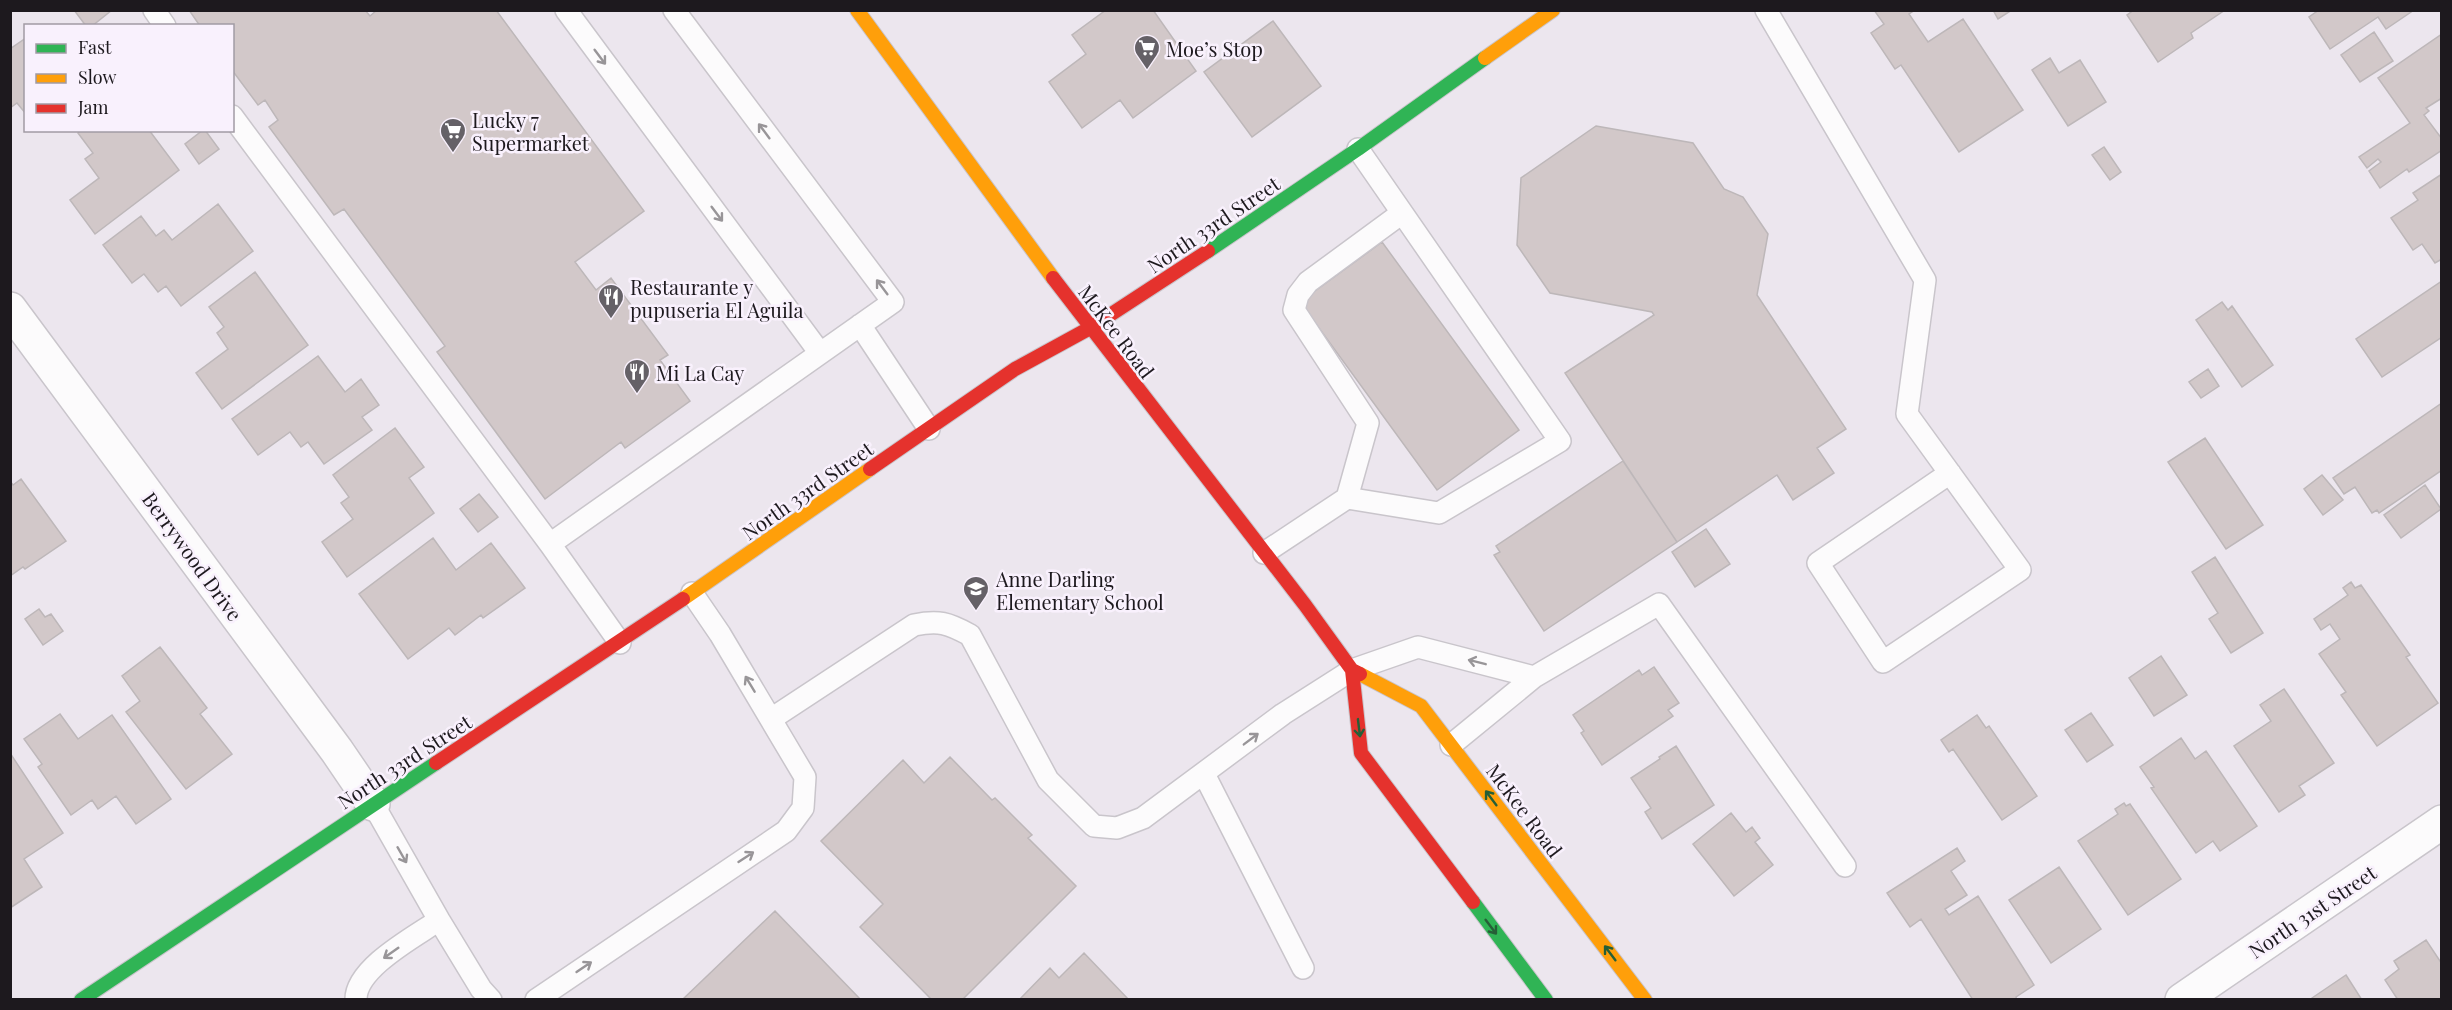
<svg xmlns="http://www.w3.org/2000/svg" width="2452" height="1010" font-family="'Playfair Display',serif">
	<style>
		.building { fill: #d2c8c9; stroke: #bdb7b9; stroke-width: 1.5 }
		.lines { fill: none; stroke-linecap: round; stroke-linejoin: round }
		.lane-casing { stroke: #c9c5cb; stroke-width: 24 }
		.street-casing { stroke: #c9c5cb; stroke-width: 36 }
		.fast-casing { stroke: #c9c5cb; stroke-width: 16 }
		.slow-casing { stroke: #c9c5cb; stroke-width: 16 }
		.jam-casing { stroke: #c9c5cb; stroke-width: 16 }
		.lane { stroke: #fcfbfc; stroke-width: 21 }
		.street { stroke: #fcfbfc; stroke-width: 33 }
		.fast { stroke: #30b455; stroke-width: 14 }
		.slow { stroke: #ff9f0a; stroke-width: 14 }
		.jam { stroke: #e5322d; stroke-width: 14 }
		.oneway { stroke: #989598 }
		.oneway2 { stroke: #265f37 }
		.labels { text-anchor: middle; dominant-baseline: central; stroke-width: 5; stroke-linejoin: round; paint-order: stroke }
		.poi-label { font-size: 20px; fill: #1d191e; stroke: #f9f1fd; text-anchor: start }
		.street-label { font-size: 20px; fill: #1d191e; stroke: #f9f1fd }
	</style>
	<rect width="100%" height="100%" fill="#ece6ee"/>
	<path class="building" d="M 74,10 L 112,10 L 92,26 L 86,26 Z
		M 189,10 L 365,10 L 370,16 L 377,10 L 496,10 L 644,211 L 575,262 L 596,290 L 611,278 L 668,355 L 660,360 L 690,401 L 625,448 L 621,442 L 545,499 L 437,352 L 445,346 L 344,209 L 334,215 L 269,127 L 278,120 L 265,100 L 258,105 L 232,70 L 232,26 L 200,26 Z
		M 1106,10 L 1153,10 L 1196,71 L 1133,118 L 1120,100 L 1082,128 L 1049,82 L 1086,54 L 1072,35 Z
		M 1874,10 L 1915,10 L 1909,14 L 1928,42 L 1963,19 L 2023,110 L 1959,152 L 1901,65 L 1895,69 L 1871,33 L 1884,24 Z
		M 1993,10 L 2012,10 L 1998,19 Z
		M 2134,10 L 2225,10 L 2191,33 L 2193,38 L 2158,62 L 2127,15 Z
		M 2319,10 L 2414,10 L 2386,29 L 2378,17 L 2330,49 L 2309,17 Z
		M 1273,21 L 1321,86 L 1252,137 L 1204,72 Z
		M 2374,32 L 2393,61 L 2360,82 L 2341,55 Z
		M 2442,34 L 2442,98 L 2426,108 L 2429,111 L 2424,115 L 2442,139 L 2442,150 L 2409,172 L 2407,169 L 2380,188 L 2369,171 L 2381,162 L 2378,159 L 2367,168 L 2359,157 L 2410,123 L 2378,78 Z
		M 26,38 L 26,114 L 17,103 L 10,108 L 10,49 Z
		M 2050,58 L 2059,73 L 2080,60 L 2106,102 L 2068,126 L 2032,70 Z
		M 1596,126 L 1693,143 L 1724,189 L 1743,197 L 1768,234 L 1757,295 L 1846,429 L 1817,448 L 1834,473 L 1793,500 L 1777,475 L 1677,542 L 1565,373 L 1654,315 L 1652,312 L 1550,293 L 1517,245 L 1521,178 Z
		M 81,130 L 149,130 L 179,170 L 95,234 L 70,200 L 99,178 L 85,159 L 93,153 L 78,133 Z
		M 203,130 L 205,130 L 219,149 L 199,164 L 185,144 Z
		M 2104,147 L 2121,172 L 2110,180 L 2092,155 Z
		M 2442,174 L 2442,259 L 2435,263 L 2422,244 L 2413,250 L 2391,218 L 2418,200 L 2413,193 Z
		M 218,204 L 253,251 L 181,306 L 166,286 L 158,292 L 144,274 L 132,283 L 103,245 L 141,216 L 156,236 L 164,230 L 172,240 Z
		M 1382,242 L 1519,430 L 1437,490 L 1300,302 Z
		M 255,272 L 308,345 L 222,409 L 196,373 L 228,349 L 217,333 L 224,327 L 209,307 Z
		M 2442,281 L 2442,337 L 2382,377 L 2356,339 Z
		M 2222,302 L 2228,310 L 2232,306 L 2273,365 L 2242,387 L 2196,320 Z
		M 318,356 L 345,392 L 361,379 L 379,405 L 362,417 L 372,430 L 324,464 L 308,442 L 301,447 L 290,432 L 258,455 L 232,419 Z
		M 2208,369 L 2219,386 L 2201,398 L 2189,382 Z
		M 2442,403 L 2442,470 L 2379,513 L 2377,510 L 2372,513 L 2355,487 L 2344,494 L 2333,478 Z
		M 395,428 L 424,467 L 409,478 L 434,513 L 347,577 L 322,542 L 353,519 L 341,503 L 349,497 L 333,475 Z
		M 2205,438 L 2263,525 L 2226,549 L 2168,462 Z
		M 1623,461 L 1677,542 L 1544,631 L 1494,555 L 1500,552 L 1496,546 Z
		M 2322,475 L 2343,500 L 2323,515 L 2304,489 Z
		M 21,479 L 66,541 L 25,569 L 23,567 L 10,576 L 10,481 L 13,485 Z
		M 2425,485 L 2441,509 L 2401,538 L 2384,515 Z
		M 479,494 L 498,517 L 478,532 L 460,509 Z
		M 1706,529 L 1730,564 L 1695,587 L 1672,552 Z
		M 433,538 L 456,570 L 491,543 L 525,588 L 483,618 L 481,615 L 455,635 L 449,628 L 408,659 L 359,594 Z
		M 2215,557 L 2263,633 L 2231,653 L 2209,619 L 2218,613 L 2192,572 Z
		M 2351,582 L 2355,588 L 2361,585 L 2410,655 L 2406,657 L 2438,703 L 2377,746 L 2341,695 L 2346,692 L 2319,654 L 2340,639 L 2330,624 L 2321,630 L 2314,619 L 2348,595 L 2343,588 Z
		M 39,609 L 45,617 L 51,614 L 63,631 L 43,645 L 25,619 Z
		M 160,647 L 207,708 L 200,714 L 232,754 L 186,789 L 126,712 L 140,701 L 122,676 Z
		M 2161,656 L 2187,695 L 2154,716 L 2129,678 Z
		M 1654,667 L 1679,703 L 1668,710 L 1673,716 L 1602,765 L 1581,733 L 1584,731 L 1573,715 L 1639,670 L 1642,675 Z
		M 2284,689 L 2334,763 L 2299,786 L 2305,795 L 2279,812 L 2234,746 L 2271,721 L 2260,705 Z
		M 2091,713 L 2113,745 L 2087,762 L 2065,730 Z
		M 60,714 L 78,739 L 112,715 L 171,799 L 136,824 L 116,796 L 98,809 L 92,800 L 71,815 L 38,767 L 42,764 L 24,739 Z
		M 1977,715 L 1986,728 L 1989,726 L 2037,796 L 2002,820 L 1953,749 L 1949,752 L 1941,740 Z
		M 2181,738 L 2195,759 L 2206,751 L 2257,826 L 2220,851 L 2213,841 L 2196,853 L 2151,788 L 2154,787 L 2140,767 Z
		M 1676,746 L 1714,805 L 1662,839 L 1645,812 L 1651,808 L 1631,778 L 1660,759 L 1659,757 Z
		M 10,753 L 63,833 L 24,859 L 42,887 L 10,908 Z
		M 950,757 L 992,800 L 995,798 L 1032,835 L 1028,838 L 1076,886 L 962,1000 L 932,1000 L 860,927 L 883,904 L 821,841 L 903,760 L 924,783 Z
		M 2124,803 L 2126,806 L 2130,804 L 2181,879 L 2128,915 L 2078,841 L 2118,814 L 2115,809 Z
		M 1731,813 L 1746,832 L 1752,827 L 1760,838 L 1755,842 L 1773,865 L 1734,896 L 1693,844 Z
		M 1957,848 L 1965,861 L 1951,871 L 1967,895 L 1945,909 L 1949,915 L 1978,896 L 2034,985 L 2016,997 L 2017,1000 L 1973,1000 L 1921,919 L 1910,927 L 1887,893 Z
		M 2059,867 L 2101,929 L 2051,963 L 2009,900 Z
		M 775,911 L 861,1000 L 682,1000 Z
		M 2426,940 L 2442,964 L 2442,1000 L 2398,1000 L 2385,980 L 2399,969 L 2394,961 Z
		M 1084,953 L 1129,1000 L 1019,1000 L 1050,968 L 1059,978 Z
		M 2346,975 L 2362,1000 L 2314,1000 L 2312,998 Z"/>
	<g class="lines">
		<defs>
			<path id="lane" d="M 154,10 L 165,26
				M 566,10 L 820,353
				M 1766,10 L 1925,280 L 1907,414 L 2020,570 L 1883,662 L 1818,563 L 1950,473
				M 232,116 L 550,544 L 620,643
				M 860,325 L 929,429
				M 1347,498 L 1439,513 L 1560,441 L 1358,149
				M 550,544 L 893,302 L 674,10
				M 1264,553 L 1347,498 L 1368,423 L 1294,310 L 1298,295 L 1308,282 L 1402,213
				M 771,719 L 914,625 C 939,620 948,623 970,635 L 1048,780 L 1094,826 L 1117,828 L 1143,818 L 1283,714 L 1352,670 L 1418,647 L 1534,677
				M 1451,745 L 1534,677 L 1659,604 L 1845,866
				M 1204,774 L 1303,968
				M 373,804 L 439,920 L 481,989 L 491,1000
				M 356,1000 C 355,968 416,936 439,920
				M 536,1000 L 786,831 L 803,808 L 805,777 L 720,634 L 692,593"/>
			<path id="street" d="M 10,309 L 337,751 L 373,804
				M 2182,1000 L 2442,822"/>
			<path id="fast" d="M 1208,251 L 1358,149 L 1485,58
				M 1473,902 L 1546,1000
				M 81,1000 L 436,763"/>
			<path id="slow" d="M 857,10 L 1053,278
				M 1485,58 L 1553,10
				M 683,599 L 870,469
				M 1360,674 L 1421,706 L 1645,1000"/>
			<path id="jam" d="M 1053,278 L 1305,605 L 1352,670 L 1360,674
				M 870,469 L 1015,369 L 1090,328 L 1208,251
				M 1352,670 L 1361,753 L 1473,902
				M 436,763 L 683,599"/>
		</defs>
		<use href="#lane" class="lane-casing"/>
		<use href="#street" class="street-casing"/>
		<use href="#fast" class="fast-casing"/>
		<use href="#slow" class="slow-casing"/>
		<use href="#jam" class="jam-casing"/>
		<use href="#lane" class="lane"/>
		<use href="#street" class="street"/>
		<use href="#fast" class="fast"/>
		<use href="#slow" class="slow"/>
		<use href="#jam" class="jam"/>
	</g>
	<defs><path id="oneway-shaft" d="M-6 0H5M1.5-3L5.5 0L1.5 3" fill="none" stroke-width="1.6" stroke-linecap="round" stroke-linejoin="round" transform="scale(1.5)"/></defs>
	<g class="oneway">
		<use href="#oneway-shaft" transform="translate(600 57) rotate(53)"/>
		<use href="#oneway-shaft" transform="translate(764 131) rotate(-127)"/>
		<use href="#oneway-shaft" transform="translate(717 214) rotate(53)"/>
		<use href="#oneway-shaft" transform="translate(882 287) rotate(-127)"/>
		<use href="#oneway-shaft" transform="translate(1477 662) rotate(-166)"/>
		<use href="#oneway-shaft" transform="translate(750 684) rotate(-121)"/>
		<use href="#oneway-shaft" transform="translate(1251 739) rotate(-37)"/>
		<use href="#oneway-shaft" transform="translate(402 855) rotate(60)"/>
		<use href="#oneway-shaft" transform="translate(746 857) rotate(-33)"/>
		<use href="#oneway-shaft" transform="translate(391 953) rotate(145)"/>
		<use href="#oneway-shaft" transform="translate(584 967) rotate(-34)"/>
	</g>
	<g class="oneway2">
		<use href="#oneway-shaft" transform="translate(1359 728) rotate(83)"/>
		<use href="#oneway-shaft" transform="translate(1491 798) rotate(-127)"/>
		<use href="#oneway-shaft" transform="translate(1491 927) rotate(53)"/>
		<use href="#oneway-shaft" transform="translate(1610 953) rotate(-127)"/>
	</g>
	<defs>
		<symbol id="supermarket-pin" viewBox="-11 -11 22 30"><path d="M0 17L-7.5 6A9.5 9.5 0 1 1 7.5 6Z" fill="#656167" stroke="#f9f1fd"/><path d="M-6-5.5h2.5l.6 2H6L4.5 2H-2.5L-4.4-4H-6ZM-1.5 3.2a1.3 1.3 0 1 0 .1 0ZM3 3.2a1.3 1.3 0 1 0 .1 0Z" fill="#fff"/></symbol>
		<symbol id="restaurant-pin" viewBox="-11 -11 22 30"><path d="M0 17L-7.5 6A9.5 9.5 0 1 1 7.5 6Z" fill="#656167" stroke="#f9f1fd"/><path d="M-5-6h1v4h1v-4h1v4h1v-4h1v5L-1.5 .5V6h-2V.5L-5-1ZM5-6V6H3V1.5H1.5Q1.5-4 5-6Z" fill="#fff"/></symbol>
		<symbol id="school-pin" viewBox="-11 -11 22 30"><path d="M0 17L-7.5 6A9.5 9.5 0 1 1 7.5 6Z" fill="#656167" stroke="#f9f1fd"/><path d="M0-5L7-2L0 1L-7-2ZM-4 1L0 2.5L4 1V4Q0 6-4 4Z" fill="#fff"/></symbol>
	</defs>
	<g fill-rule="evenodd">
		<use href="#supermarket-pin" x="1132" y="33" width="30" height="40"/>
		<use href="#supermarket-pin" x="438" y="116" width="30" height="40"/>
		<use href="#restaurant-pin" x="596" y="282" width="30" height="40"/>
		<use href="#restaurant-pin" x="622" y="357" width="30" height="40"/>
		<use href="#school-pin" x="961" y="574" width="30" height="40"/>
	</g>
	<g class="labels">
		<g class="poi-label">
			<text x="1166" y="48">Moe’s Stop</text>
			<text x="472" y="119">Lucky 7<tspan x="472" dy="23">Supermarket</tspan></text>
			<text x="630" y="286">Restaurante y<tspan x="630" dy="23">pupuseria El Aguila</tspan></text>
			<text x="656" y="372">Mi La Cay</text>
			<text x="996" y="578">Anne Darling<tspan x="996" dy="23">Elementary School</tspan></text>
		</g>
		<g class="street-label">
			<text transform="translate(1213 224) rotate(-34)">North 33rd Street</text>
			<text transform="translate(1117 331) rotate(53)">McKee Road</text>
			<text transform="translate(807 490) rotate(-35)">North 33rd Street</text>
			<text transform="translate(193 556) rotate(54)">Berrywood Drive</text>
			<text transform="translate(404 761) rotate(-33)">North 33rd Street</text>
			<text transform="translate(1525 810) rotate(53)">McKee Road</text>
			<text transform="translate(2312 911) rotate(-34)">North 31st Street</text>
		</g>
	</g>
	<rect width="2452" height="1010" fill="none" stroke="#1d191e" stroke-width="24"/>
	<rect x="24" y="24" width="210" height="108" fill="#f9f1fd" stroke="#a19ba4" stroke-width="1.5"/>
	<rect x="36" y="44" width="30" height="9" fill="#30b455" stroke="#a19ba4" stroke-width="1.5"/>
	<text x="78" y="54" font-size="18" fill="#1d191e">Fast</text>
	<rect x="36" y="74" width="30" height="9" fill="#ff9f0a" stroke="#a19ba4" stroke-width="1.5"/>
	<text x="78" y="84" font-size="18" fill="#1d191e">Slow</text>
	<rect x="36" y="104" width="30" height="9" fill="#e5322d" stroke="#a19ba4" stroke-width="1.5"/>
	<text x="78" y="114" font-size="18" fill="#1d191e">Jam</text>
</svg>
